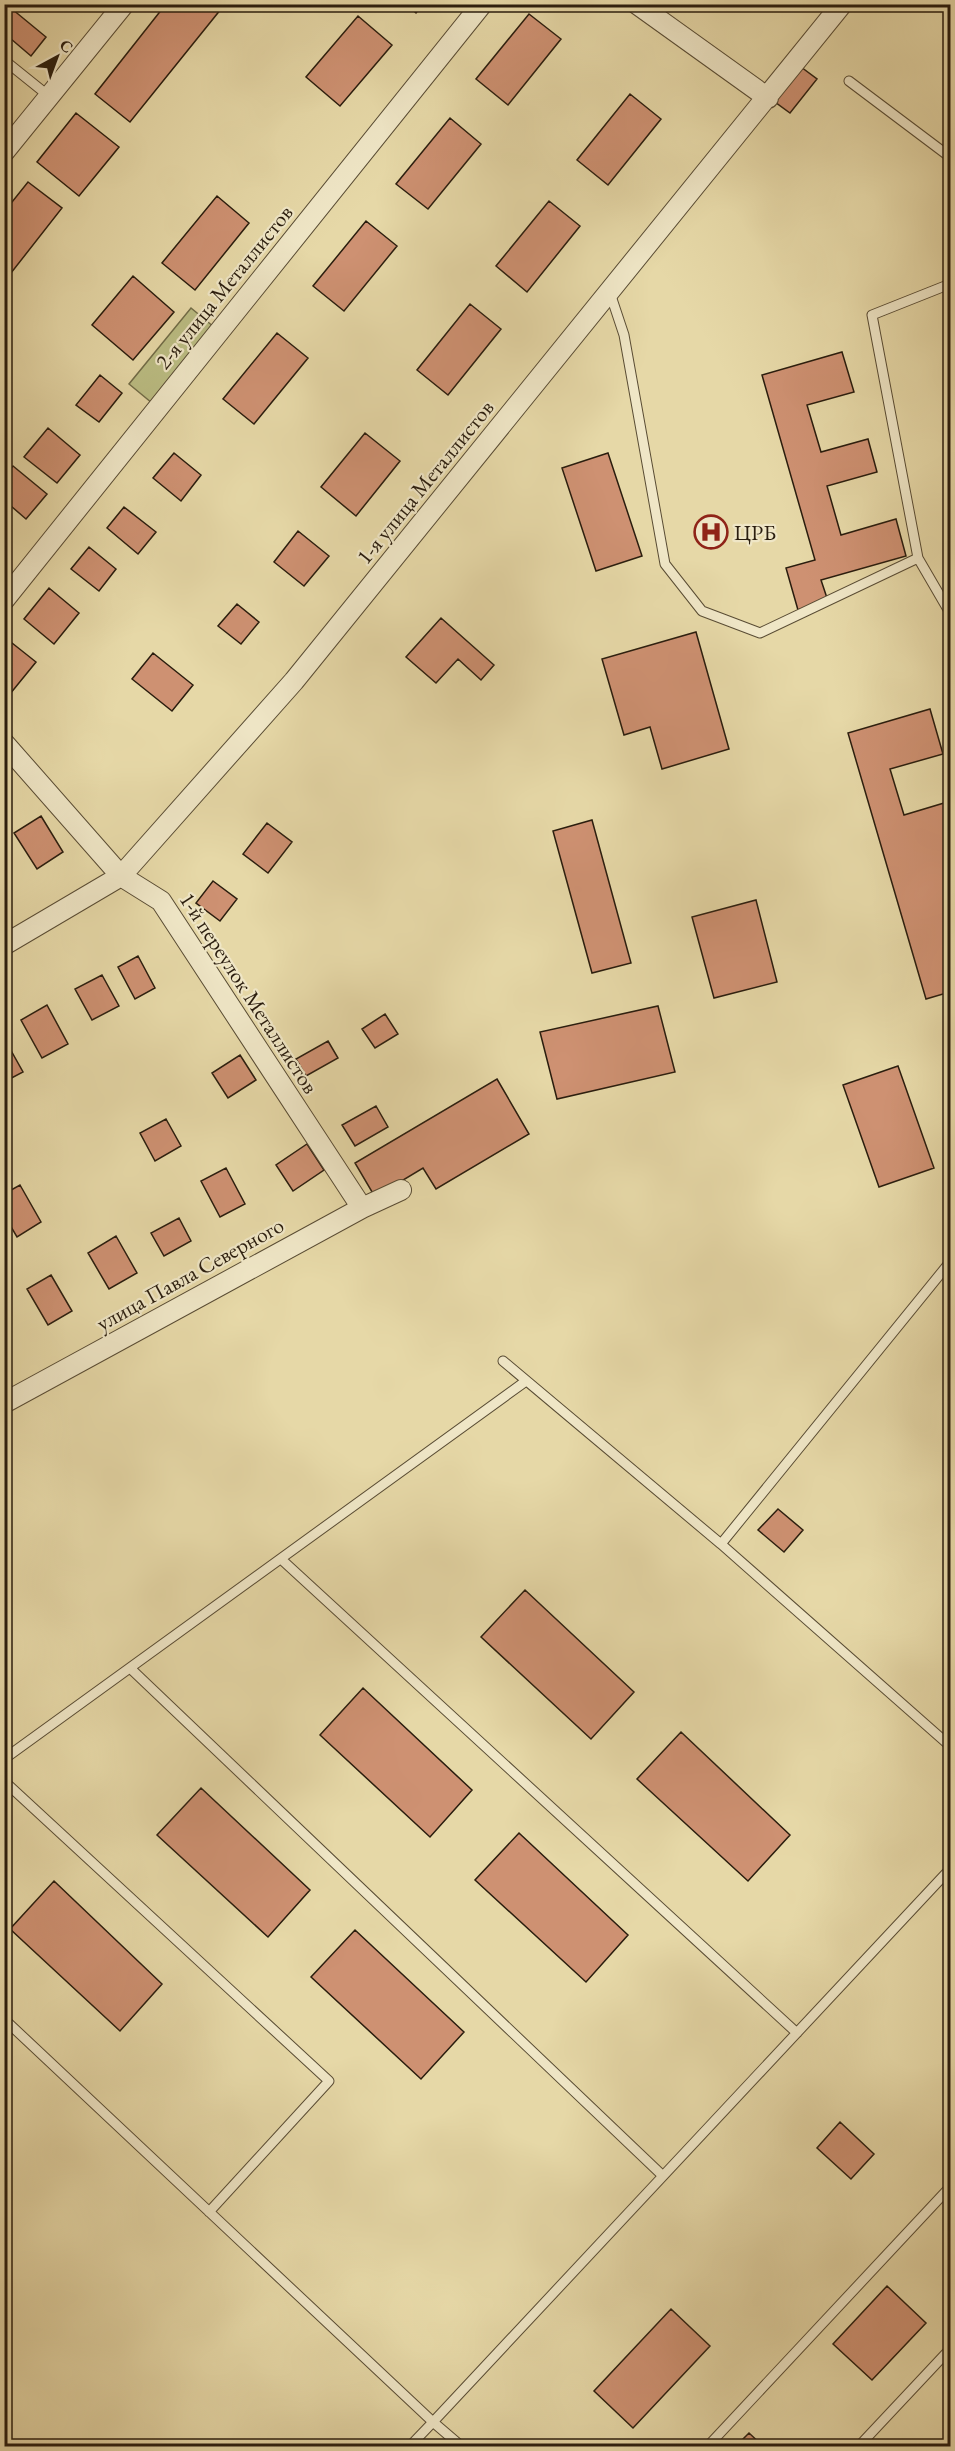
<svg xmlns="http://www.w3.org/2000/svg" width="955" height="2451" font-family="'EB Garamond',serif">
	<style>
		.green { fill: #bbbd83; stroke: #726d48; stroke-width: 1.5 }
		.building { fill: #ce9172; stroke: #2a1d0e; stroke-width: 1.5 }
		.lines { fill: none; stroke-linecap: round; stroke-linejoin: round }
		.lane-casing { stroke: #594c34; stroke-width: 11 }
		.street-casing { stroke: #594c34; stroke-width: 22 }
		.lane { stroke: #efe6c6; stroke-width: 9 }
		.street { stroke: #efe6c6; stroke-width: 20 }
		.labels { text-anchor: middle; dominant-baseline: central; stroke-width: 4.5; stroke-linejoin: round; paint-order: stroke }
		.street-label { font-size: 22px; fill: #2a1d0e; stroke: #efe6c6 }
		.poi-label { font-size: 22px; fill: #2a1d0e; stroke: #efe6c6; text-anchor: start }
	</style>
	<rect width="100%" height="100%" fill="#e6d8a7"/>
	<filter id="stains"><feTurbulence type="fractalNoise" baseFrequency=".00333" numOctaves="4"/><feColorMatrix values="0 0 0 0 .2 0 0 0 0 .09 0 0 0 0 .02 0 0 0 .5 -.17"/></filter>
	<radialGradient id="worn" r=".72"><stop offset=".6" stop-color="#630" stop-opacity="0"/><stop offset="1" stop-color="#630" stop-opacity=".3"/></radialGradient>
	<path class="green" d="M 191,308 L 214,327 L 152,403 L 129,384 Z"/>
	<path class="building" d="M 166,4 L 215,4 L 221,9 L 130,122 L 95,94 Z
		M 406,4 L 423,4 L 416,13 Z
		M 12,9 L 46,37 L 31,56 L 4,33 L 4,19 Z
		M 529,14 L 561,39 L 508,105 L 476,79 Z
		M 358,16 L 392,45 L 340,106 L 306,77 Z
		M 801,67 L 817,79 L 790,113 L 775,102 Z
		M 630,94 L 661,119 L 608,185 L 577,160 Z
		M 76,113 L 119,147 L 79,196 L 37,162 Z
		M 450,118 L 481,144 L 428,209 L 396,184 Z
		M 28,182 L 62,208 L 11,273 L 4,268 L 4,212 Z
		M 217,196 L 249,223 L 195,290 L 162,263 Z
		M 549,201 L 580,226 L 527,292 L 496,266 Z
		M 366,221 L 397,246 L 344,311 L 313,286 Z
		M 133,276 L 174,312 L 133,360 L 92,325 Z
		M 470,304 L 501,329 L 448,395 L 417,370 Z
		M 277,333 L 308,358 L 254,424 L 223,399 Z
		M 842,352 L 854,392 L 807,405 L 821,452 L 868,439 L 877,472 L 827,486 L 841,535 L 896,519 L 906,556 L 821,580 L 828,601 L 798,610 L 786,568 L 815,560 L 762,375 Z
		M 100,375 L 122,393 L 99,422 L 76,405 Z
		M 48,428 L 80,455 L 57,483 L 24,457 Z
		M 365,433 L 400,461 L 356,516 L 321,487 Z
		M 174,453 L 201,475 L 181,501 L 153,478 Z
		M 608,453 L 642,556 L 596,571 L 562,468 Z
		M 13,466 L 47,494 L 26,519 L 4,500 L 4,476 Z
		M 124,507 L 156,532 L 138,554 L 107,528 Z
		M 298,531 L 329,556 L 304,586 L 274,562 Z
		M 89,547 L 116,569 L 99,591 L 71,569 Z
		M 49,588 L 79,613 L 54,644 L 24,619 Z
		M 237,604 L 259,622 L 241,644 L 218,626 Z
		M 441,618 L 494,665 L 481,680 L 458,659 L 436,683 L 406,657 Z
		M 696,632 L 729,749 L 662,769 L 650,727 L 624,735 L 602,659 Z
		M 7,639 L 36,662 L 10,694 L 4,690 L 4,643 Z
		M 153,653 L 193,685 L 172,711 L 132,679 Z
		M 930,709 L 943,754 L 890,769 L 904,815 L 944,803 L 950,825 L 950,905 L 944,907 L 950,929 L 950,992 L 926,999 L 848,733 Z
		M 41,816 L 63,852 L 37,869 L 14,833 Z
		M 592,820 L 631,963 L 592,973 L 553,831 Z
		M 267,823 L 292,842 L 268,873 L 243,854 Z
		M 213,881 L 237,899 L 220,921 L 196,903 Z
		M 756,900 L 777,982 L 714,998 L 692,917 Z
		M 138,956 L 155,988 L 135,999 L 118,967 Z
		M 102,975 L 119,1006 L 92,1020 L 75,989 Z
		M 47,1005 L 68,1044 L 42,1058 L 21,1020 Z
		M 658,1006 L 675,1072 L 557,1099 L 540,1032 Z
		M 385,1014 L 398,1034 L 375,1048 L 362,1029 Z
		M 4,1038 L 23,1072 L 4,1082 Z
		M 328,1041 L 338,1058 L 306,1076 L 296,1059 Z
		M 240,1055 L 256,1080 L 228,1098 L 212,1073 Z
		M 898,1066 L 934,1168 L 879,1187 L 843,1085 Z
		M 497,1079 L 529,1134 L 436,1189 L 423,1168 L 375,1197 L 355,1163 Z
		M 376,1106 L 388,1127 L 355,1146 L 342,1125 Z
		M 166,1119 L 181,1146 L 155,1161 L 140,1133 Z
		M 307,1144 L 324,1170 L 293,1191 L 276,1165 Z
		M 226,1168 L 245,1204 L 220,1217 L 201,1181 Z
		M 20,1185 L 41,1222 L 17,1237 L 4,1215 L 4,1194 Z
		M 179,1218 L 191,1241 L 164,1256 L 151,1233 Z
		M 116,1236 L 137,1273 L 109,1289 L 88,1253 Z
		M 51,1275 L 72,1311 L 48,1325 L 27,1289 Z
		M 778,1509 L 803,1530 L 784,1552 L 758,1530 Z
		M 525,1590 L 634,1692 L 591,1739 L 481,1637 Z
		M 363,1688 L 472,1790 L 430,1837 L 320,1735 Z
		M 681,1732 L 790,1835 L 748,1881 L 637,1779 Z
		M 201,1788 L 310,1890 L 268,1937 L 157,1835 Z
		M 519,1833 L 628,1935 L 586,1982 L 475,1880 Z
		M 54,1881 L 162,1984 L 120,2031 L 10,1929 Z
		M 355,1930 L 464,2032 L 421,2079 L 311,1977 Z
		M 840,2122 L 874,2154 L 851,2179 L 817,2148 Z
		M 887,2286 L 926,2323 L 872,2380 L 833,2344 Z
		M 671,2309 L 710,2346 L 633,2428 L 594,2391 Z
		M 749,2433 L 763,2446 L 736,2446 Z"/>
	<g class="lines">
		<defs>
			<path id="lane" d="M 4,60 L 50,97
				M 849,81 L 950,157
				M 950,284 L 872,315 L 918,558 L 950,613
				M 610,293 L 624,335 L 665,564 L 702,611 L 760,633 L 918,558
				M 950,730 L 950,736
				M 503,1361 L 721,1544 L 950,1746
				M 721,1544 L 950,1262
				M 281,1559 L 797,2033
				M 130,1668 L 663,2176
				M 4,1759 L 526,1381
				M 4,1781 L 329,2081 L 209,2212
				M 4,2019 L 433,2422 L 950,1869
				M 410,2446 L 433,2422 L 461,2446
				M 708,2446 L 950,2187
				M 859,2446 L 950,2349"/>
			<path id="street" d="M 637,4 L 768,98
				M 4,152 L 124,4
				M 4,600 L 482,4
				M 4,743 L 121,876 L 161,901 L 362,1208
				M 4,945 L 121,876 L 294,681 L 842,4
				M 4,1403 L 362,1208 L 401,1190"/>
		</defs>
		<use href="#lane" class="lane-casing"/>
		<use href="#street" class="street-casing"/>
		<use href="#lane" class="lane"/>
		<use href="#street" class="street"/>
	</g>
	<defs>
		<symbol id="hospital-ring" viewBox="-11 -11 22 22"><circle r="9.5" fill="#efe6c6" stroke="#8f2418" stroke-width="1.5"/><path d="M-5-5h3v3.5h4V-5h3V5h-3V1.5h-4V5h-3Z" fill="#8f2418"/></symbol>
	</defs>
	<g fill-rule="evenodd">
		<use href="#hospital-ring" x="692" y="513" width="38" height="38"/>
	</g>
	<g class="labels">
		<g class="street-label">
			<text transform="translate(224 287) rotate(-51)">2-я улица Металлистов</text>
			<text transform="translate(425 482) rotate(-51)">1-я улица Металлистов</text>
			<text transform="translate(249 993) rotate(57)">1-й переулок Металлистов</text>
			<text transform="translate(190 1274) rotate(-29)">улица Павла Северного</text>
		</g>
		<g class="poi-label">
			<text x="734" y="532">ЦРБ</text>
		</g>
	</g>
	<rect width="955" height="2451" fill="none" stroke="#e6d8a7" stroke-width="24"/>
	<rect x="6" y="6" width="943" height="2439" fill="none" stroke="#2a1d0e" stroke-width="3"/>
	<rect x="12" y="12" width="931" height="2427" fill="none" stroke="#2a1d0e" stroke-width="1.5"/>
	<g transform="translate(57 57) rotate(41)" stroke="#efe6c6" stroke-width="4.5" paint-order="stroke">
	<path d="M0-4.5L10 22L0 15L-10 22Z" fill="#2a1d0e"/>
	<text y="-9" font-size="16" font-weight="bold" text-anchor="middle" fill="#2a1d0e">С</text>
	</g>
	<rect width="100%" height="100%" filter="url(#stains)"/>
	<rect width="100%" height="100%" fill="url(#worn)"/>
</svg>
